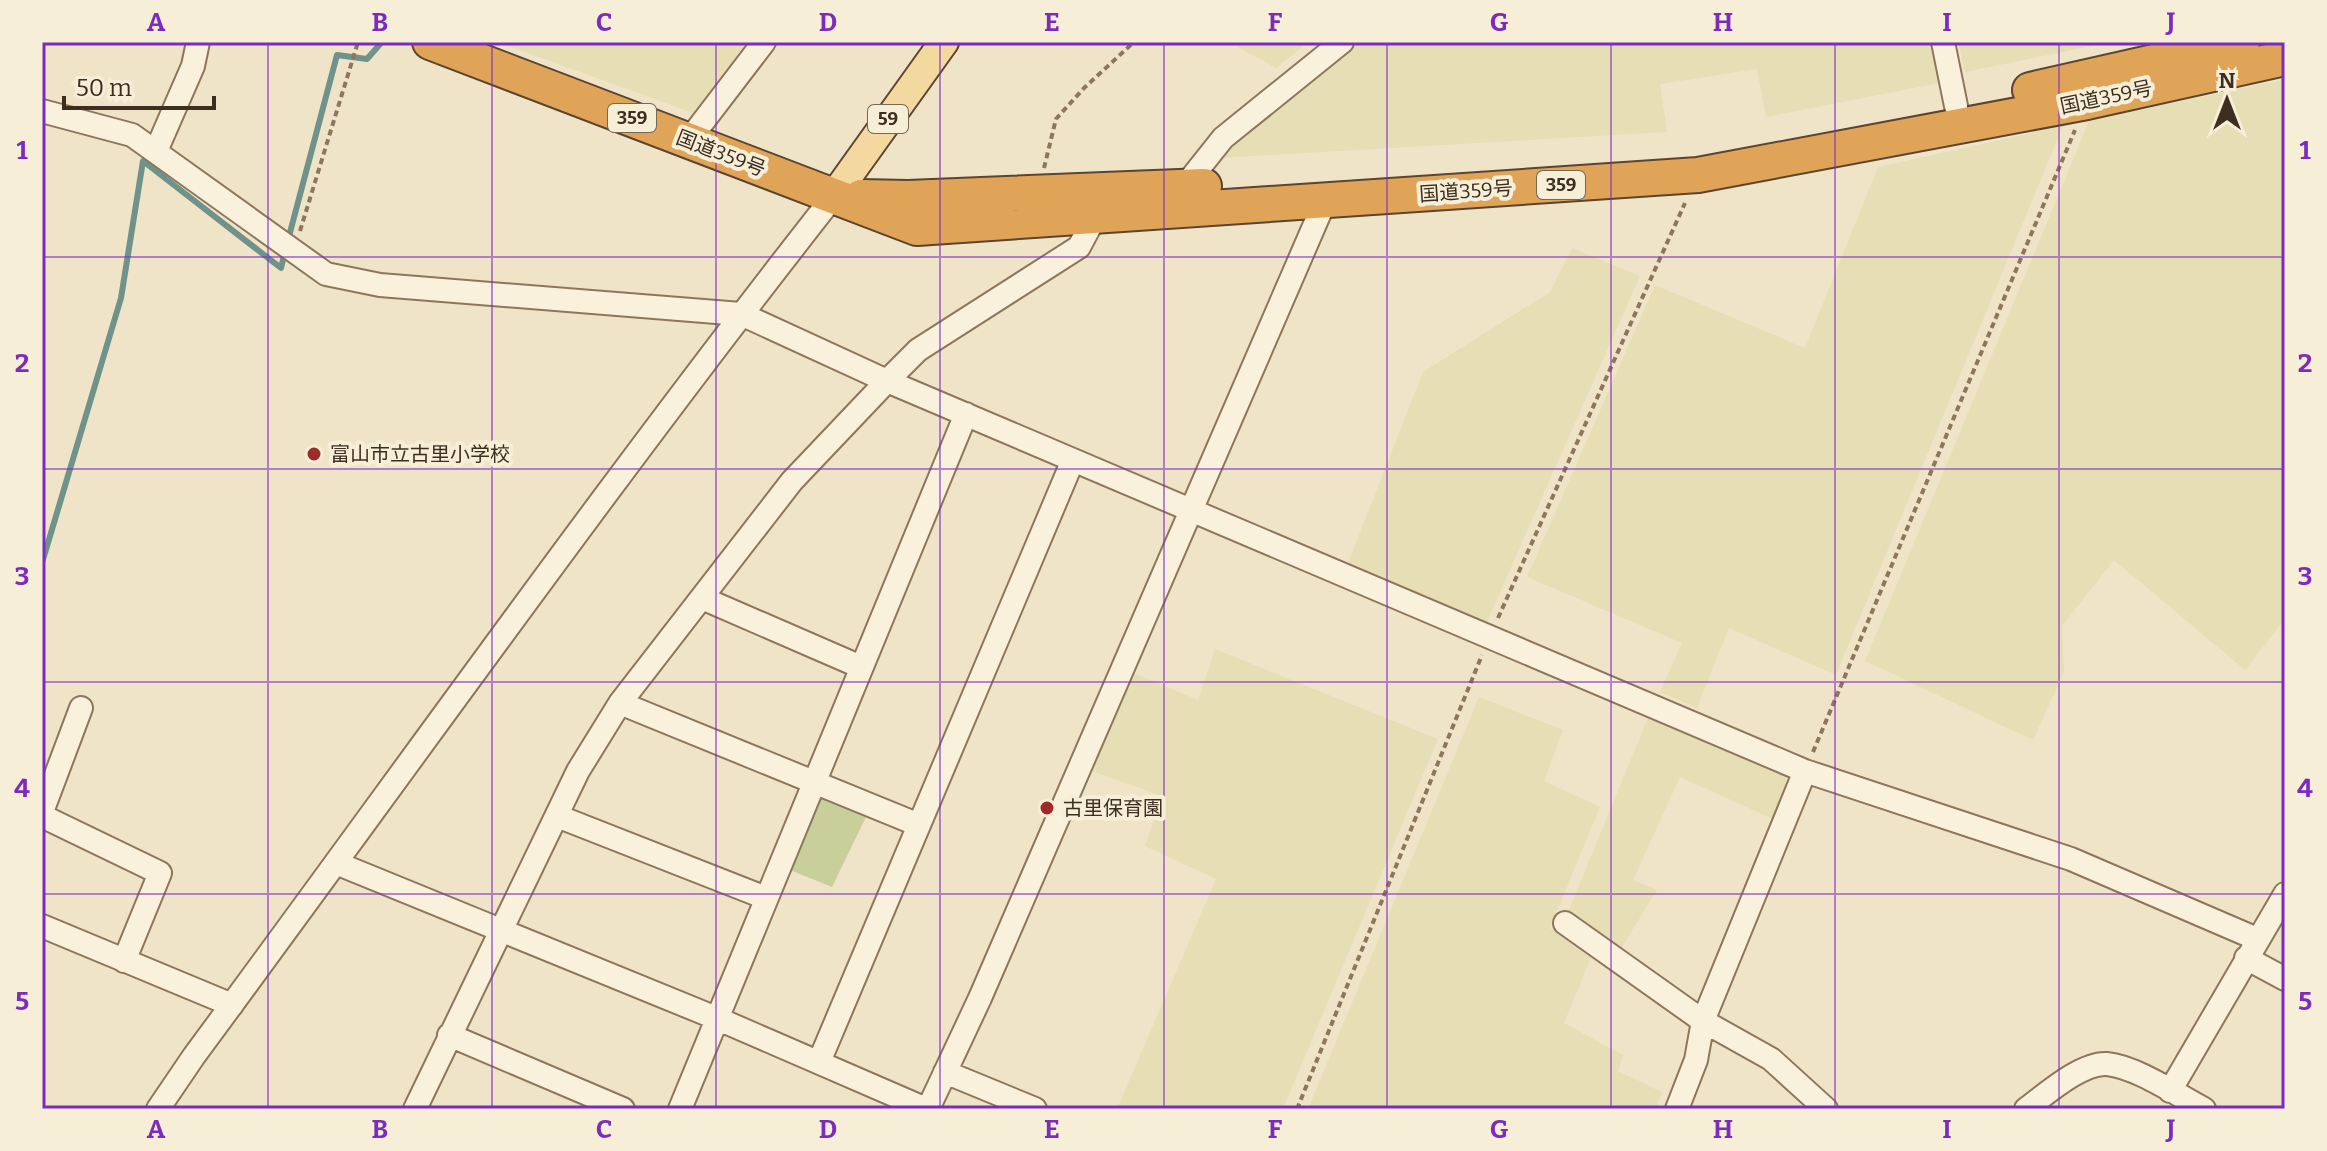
<svg xmlns="http://www.w3.org/2000/svg" width="2327" height="1151" font-family="Bitter,'Noto Sans JP',serif">
	<style>
		.farmland { fill: #e6deb5 }
		.green { fill: #c9cf9b }
		.lines { fill: none; stroke-linecap: round; stroke-linejoin: round }
		.stream { stroke: #6f938a; stroke-width: 6 }
		.minor-casing { stroke: #8d765c; stroke-width: 26 }
		.major-casing { stroke: #5b4430; stroke-width: 32 }
		.highway-casing { stroke: #5b4430; stroke-width: 38 }
		.path { stroke: #8d765c; stroke-width: 4; stroke-dasharray: 6 4; stroke-linecap: butt }
		.minor { stroke: #faf1dc; stroke-width: 22 }
		.major { stroke: #f3d9a0; stroke-width: 28 }
		.highway { stroke: #e0a458; stroke-width: 34 }
		.grid { fill: none; stroke: #7b2cbf; stroke-width: 2; stroke-opacity: 0.55 }
		.poi-dot { fill: #9e2a2b; stroke: #f7eed8; stroke-width: 3 }
		.labels { text-anchor: middle; dominant-baseline: central; stroke-width: 8; stroke-linejoin: round; paint-order: stroke }
		.shield { fill: #f7eed8; stroke: #756857; stroke-width: 2 }
		.shield-label { font-size: 18px; font-weight: bold; fill: #3d2e20 }
		.street-label { font-size: 20px; fill: #3d2e20; stroke: #f7eed8 }
		.poi-label { font-size: 20px; fill: #3d2e20; stroke: #f7eed8; text-anchor: start }
		.neatline { fill: none; stroke: #7b2cbf; stroke-width: 3 }
		.grid-label { font-size: 26px; text-anchor: middle; font-weight: bold; fill: #7b2cbf }
	</style>
	<rect width="100%" height="100%" fill="#f0e4c8"/>
	<path class="farmland" d="M 498,42 L 747,42 L 693,113 Z
		M 1229,42 L 1309,42 L 1276,68 Z
		M 1361,42 L 1934,42 L 1940,69 L 1939,83 L 1766,117 L 1757,69 L 1660,84 L 1667,132 L 1219,158 Z
		M 1958,42 L 2112,42 L 1965,72 Z
		M 2285,79 L 2285,619 L 2245,670 L 2114,560 L 2062,626 L 2064,672 L 2033,740 L 1865,661 L 2089,121 Z
		M 2063,126 L 1836,675 L 1729,628 L 1697,708 L 1660,692 L 1682,643 L 1527,577 L 1655,285 L 1805,348 L 1878,167 Z
		M 1572,248 L 1640,276 L 1487,622 L 1348,563 L 1423,372 L 1550,292 Z
		M 1215,649 L 1438,739 L 1283,1109 L 1117,1109 L 1216,879 L 1145,846 L 1162,796 L 1089,770 L 1129,671 L 1198,700 Z
		M 1479,697 L 1563,730 L 1544,781 L 1600,807 L 1550,928 L 1591,958 L 1564,1023 L 1623,1055 L 1618,1071 L 1662,1092 L 1656,1109 L 1308,1109 Z
		M 1648,718 L 1786,777 L 1789,792 L 1775,820 L 1680,777 L 1633,880 L 1657,890 L 1620,950 L 1568,912 Z"/>
	<path class="green" d="M 821,799 L 866,817 L 832,887 L 790,870 Z"/>
	<g class="lines">
		<path class="stream" d="M 288,240 L 337,55 L 367,59 L 382,42
			M 42,563 L 121,298 L 143,161 L 281,268 L 285,251"/>
		<defs>
			<path id="minor" d="M 1943,42 L 1956,106
				M 42,111 L 132,135 L 326,274 L 380,285 L 741,314 L 887,381 L 1805,771 L 2071,859 L 2257,939
				M 689,140 L 764,42
				M 156,151 L 193,66 L 198,42
				M 1184,187 L 1223,138 L 1342,42
				M 702,598 L 861,667
				M 620,703 L 919,825
				M 42,812 L 81,708
				M 42,816 L 160,873 L 124,961
				M 557,816 L 766,898
				M 336,863 L 716,1018 L 926,1109
				M 1565,923 L 1703,1021 L 1771,1059 L 1826,1109
				M 42,926 L 232,1005
				M 2246,958 L 2285,979
				M 449,1035 L 623,1109
				M 819,1062 L 1073,460
				M 945,1072 L 1035,1109
				M 2170,1091 L 2285,894
				M 158,1109 L 194,1056 C 406,769 612,478 833,197
				M 415,1109 L 578,771 L 620,703 L 792,481 L 887,381 L 918,350 L 1079,247 L 1095,217
				M 680,1109 L 966,414
				M 928,1109 L 980,998 L 1325,201
				M 1677,1109 L 1696,1060 L 1703,1021 L 1805,771
				M 2026,1109 C 2045,1095 2082,1062 2107,1064 C 2137,1067 2177,1095 2204,1109"/>
			<path id="major" d="M 833,197 L 944,42"/>
			<path id="highway" d="M 430,42 L 917,228 L 1698,175 L 2087,102 L 2285,58
				M 2030,90 L 2242,42
				M 861,197 L 908,198 L 1204,186"/>
		</defs>
		<use href="#minor" class="minor-casing"/>
		<use href="#major" class="major-casing"/>
		<use href="#highway" class="highway-casing"/>
		<path class="path" d="M 1044,168 L 1056,119 L 1084,88 L 1134,42
			M 300,231 L 358,42
			M 1498,618 L 1685,203
			M 1813,752 L 2075,130
			M 1297,1109 L 1482,655"/>
		<use href="#minor" class="minor"/>
		<use href="#major" class="major"/>
		<use href="#highway" class="highway"/>
	</g>
	<path class="grid" d="M 268,42 L 268,1109M 492,42 L 492,1109M 716,42 L 716,1109M 940,42 L 940,1109M 1164,42 L 1164,1109M 1387,42 L 1387,1109M 1611,42 L 1611,1109M 1835,42 L 1835,1109M 2059,42 L 2059,1109M 42,257 L 2285,257M 42,469 L 2285,469M 42,682 L 2285,682M 42,894 L 2285,894"/>
	<g class="poi-dot">
		<circle cx="314" cy="454" r="8"/>
		<circle cx="1047" cy="808" r="8"/>
	</g>
	<g class="labels">
		<g class="shield">
			<rect x="608" y="104" width="48" height="28" rx="6"/>
			<rect x="868" y="105" width="40" height="28" rx="6"/>
			<rect x="1537" y="171" width="48" height="28" rx="6"/>
		</g>
		<g class="shield-label">
			<text x="632" y="118">359</text>
			<text x="888" y="119">59</text>
			<text x="1561" y="185">359</text>
		</g>
		<g class="street-label">
			<text transform="translate(2106 97) rotate(-12)">国道359号</text>
			<text transform="translate(721 153) rotate(21)">国道359号</text>
			<text transform="translate(1466 191) rotate(-4)">国道359号</text>
		</g>
		<g class="poi-label">
			<text x="330" y="454">富山市立古里小学校</text>
			<text x="1063" y="808">古里保育園</text>
		</g>
	</g>
	<rect width="2327" height="1151" fill="none" stroke="#f7eed8" stroke-width="88"/>
	<g transform="translate(2227 100)" stroke="#f7eed8" stroke-width="6" paint-order="stroke">
	<path d="M0-6L14 30L0 20L-14 30Z" fill="#3d2e20"/>
	<text y="-12" font-size="22" font-weight="bold" text-anchor="middle" fill="#3d2e20">N</text>
	</g>
	<path d="M64 96v12h150v-12" fill="none" stroke="#3d2e20" stroke-width="4"/>
	<text x="76" y="96" font-size="24" fill="#3d2e20" stroke="#f7eed8" stroke-width="6" paint-order="stroke">50 m</text>
	<rect x="44" y="44" width="2239" height="1063" class="neatline"/>
	<g class="grid-label">
		<text x="156" y="31">A</text>
		<text x="380" y="31">B</text>
		<text x="604" y="31">C</text>
		<text x="828" y="31">D</text>
		<text x="1052" y="31">E</text>
		<text x="1275" y="31">F</text>
		<text x="1499" y="31">G</text>
		<text x="1723" y="31">H</text>
		<text x="1947" y="31">I</text>
		<text x="2171" y="31">J</text>
		<text x="22" y="159">1</text>
		<text x="2305" y="159">1</text>
		<text x="22" y="372">2</text>
		<text x="2305" y="372">2</text>
		<text x="22" y="585">3</text>
		<text x="2305" y="585">3</text>
		<text x="22" y="797">4</text>
		<text x="2305" y="797">4</text>
		<text x="22" y="1010">5</text>
		<text x="2305" y="1010">5</text>
		<text x="156" y="1138">A</text>
		<text x="380" y="1138">B</text>
		<text x="604" y="1138">C</text>
		<text x="828" y="1138">D</text>
		<text x="1052" y="1138">E</text>
		<text x="1275" y="1138">F</text>
		<text x="1499" y="1138">G</text>
		<text x="1723" y="1138">H</text>
		<text x="1947" y="1138">I</text>
		<text x="2171" y="1138">J</text>
	</g>
</svg>
